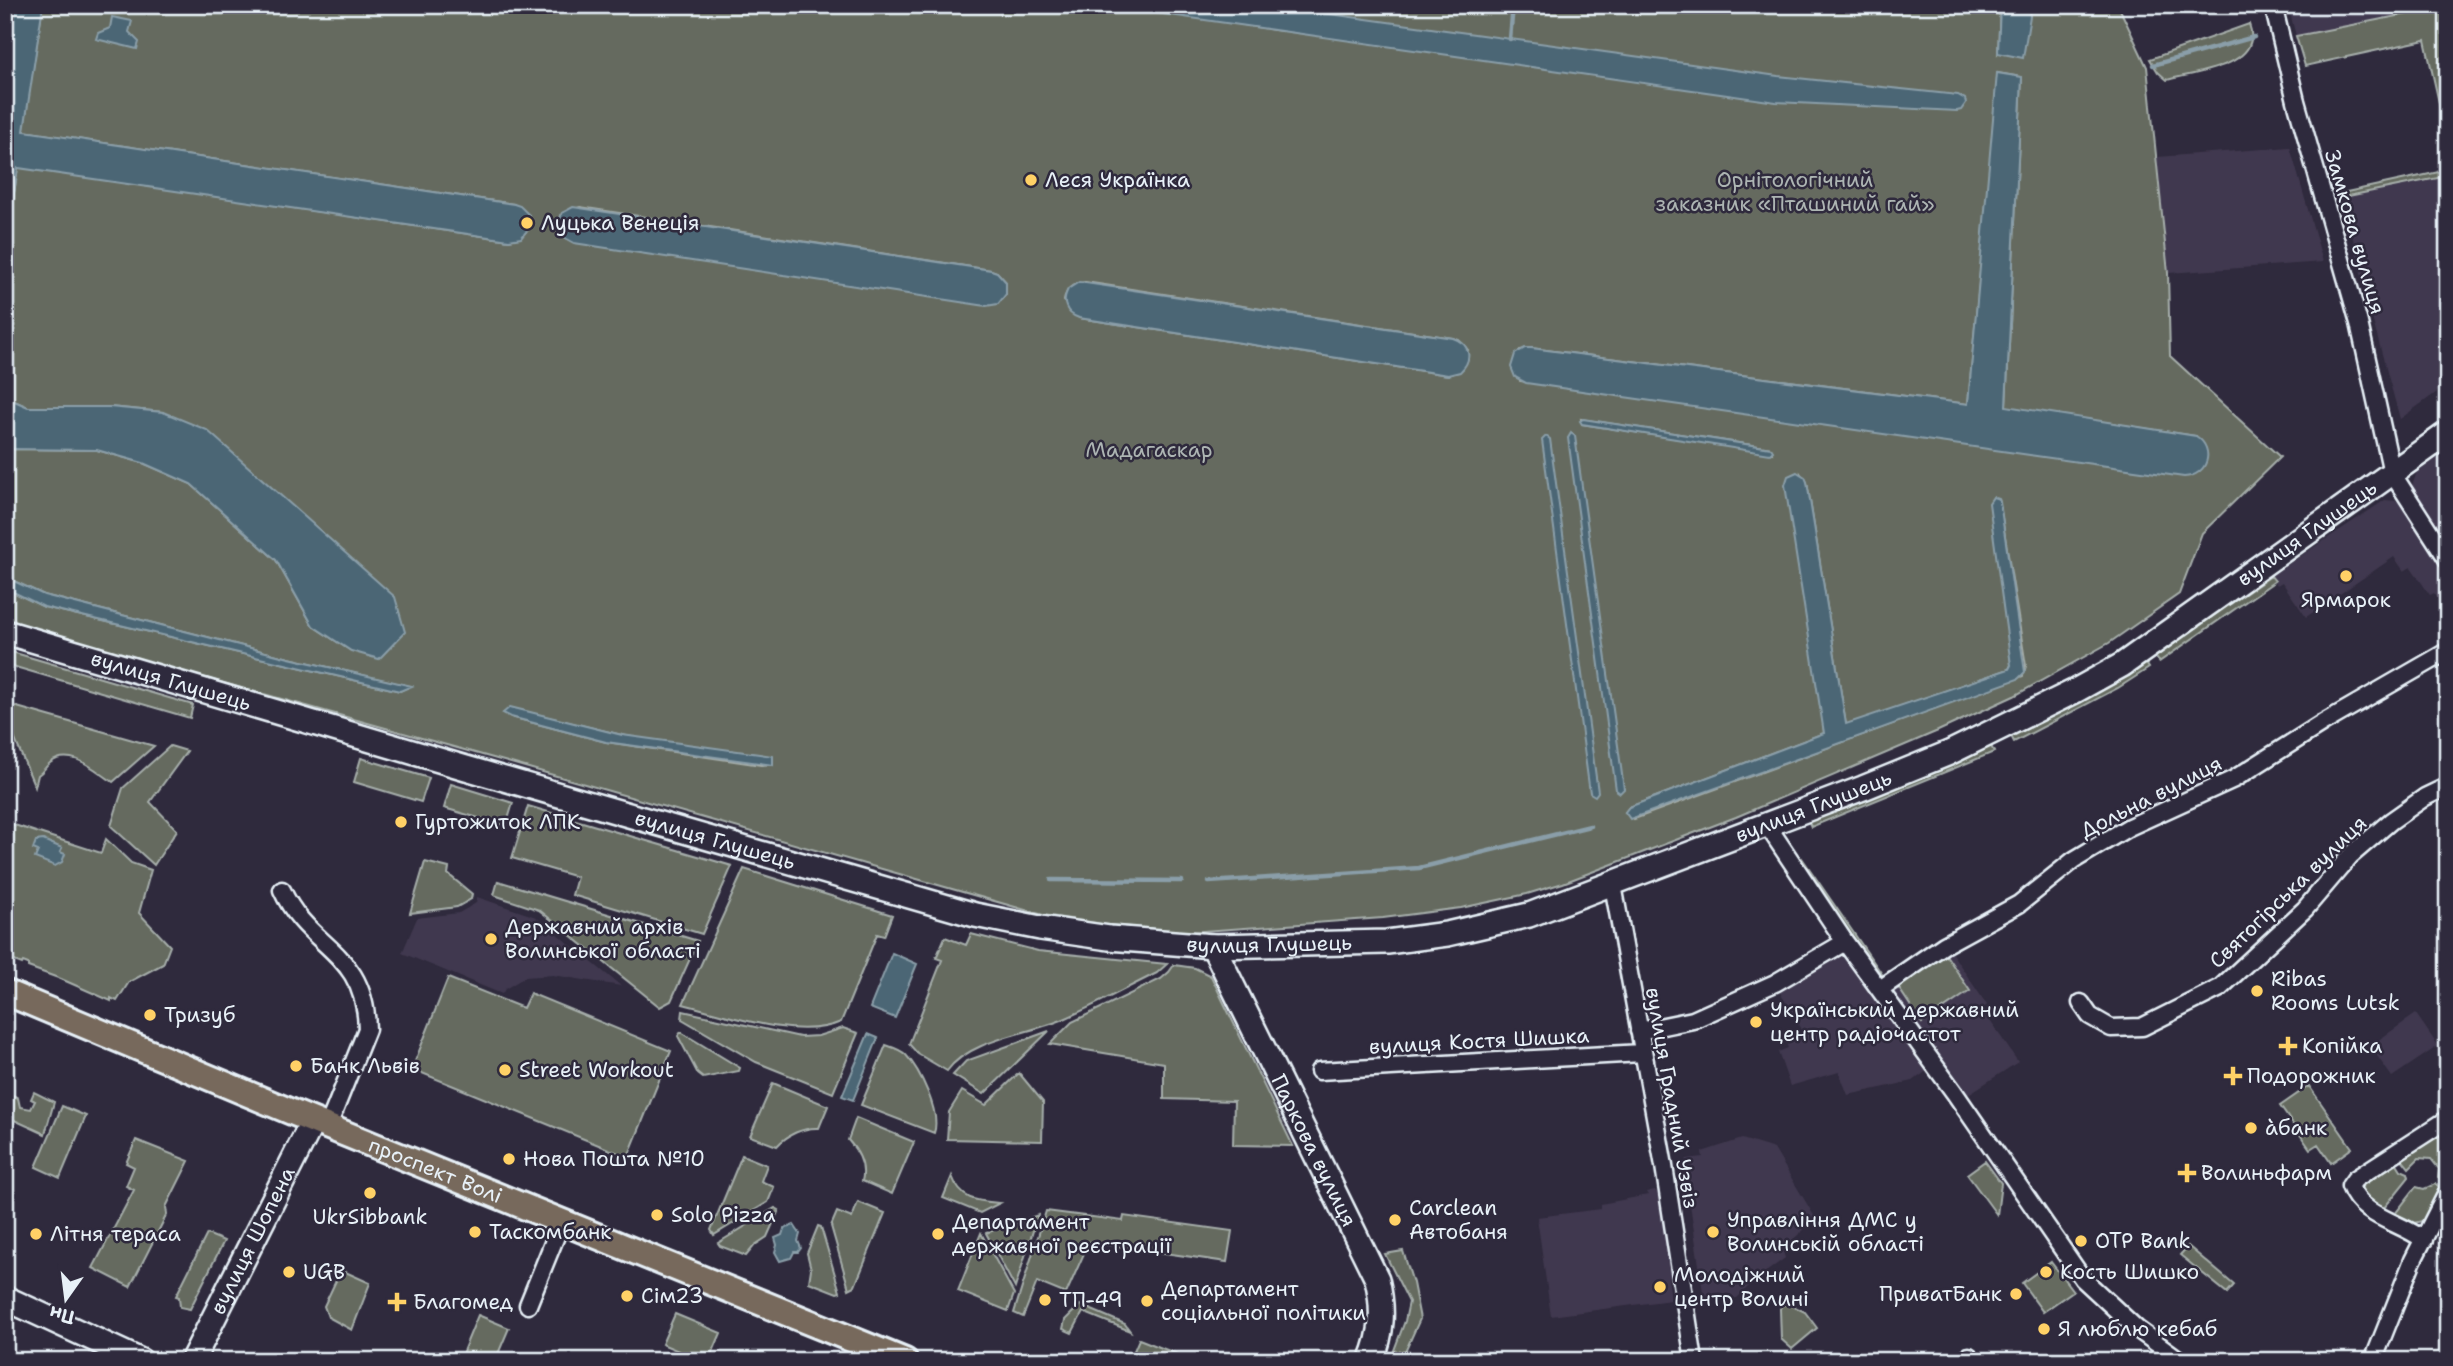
<svg xmlns="http://www.w3.org/2000/svg" width="2453" height="1366" font-family="'Shantell Sans',sans-serif">
	<style>
		.built { fill: #41394f }
		.green { fill: #656b5e; stroke: #a6aeab; stroke-width: 2; fill-rule: evenodd }
		.water { fill: #4c6674; stroke: #8a9ea9; stroke-width: 2 }
		.lines { fill: none; stroke-linecap: round; stroke-linejoin: round }
		.stream { stroke: #8a9ea9; stroke-width: 4.5 }
		.street-casing { stroke: #e8f1f8; stroke-width: 21 }
		.secondary-casing { stroke: #e8f1f8; stroke-width: 28 }
		.primary-casing { stroke: #e8f1f8; stroke-width: 30 }
		.street { stroke: #2f2a3d; stroke-width: 16 }
		.secondary { stroke: #2f2a3d; stroke-width: 23 }
		.primary { stroke: #77695c; stroke-width: 24 }
		.poi-dot { fill: #ffd166; stroke: #2f2a3d; stroke-width: 2.5 }
		.labels { text-anchor: middle; dominant-baseline: central; stroke-width: 5; stroke-linejoin: round; paint-order: stroke }
		.poi-label { font-size: 21px; fill: #e8f1f8; stroke: #2f2a3d; text-anchor: start }
		.park-label { font-size: 21px; fill: #adb5b3; stroke: #2f2a3d }
		.street-label { font-size: 21px; fill: #e8f1f8; stroke: #2f2a3d }
	</style>
	<rect width="100%" height="100%" fill="#2f2a3d"/>
	<filter id="ink" filterUnits="userSpaceOnUse"><feTurbulence type="fractalNoise" baseFrequency=".0143" numOctaves="2"/><feDisplacementMap in="SourceGraphic" scale="14" xChannelSelector="R" yChannelSelector="G"/><feConvolveMatrix kernelMatrix="1 2 1 2 8 2 1 2 1" color-interpolation-filters="sRGB"/></filter>
	<g filter="url(#ink)">
		<path class="built" d="M 2288,5 L 2448,5 L 2448,6 L 2296,36 Z
			M 2290,147 L 2323,262 L 2168,273 L 2157,157 Z
			M 2448,176 L 2448,384 L 2400,419 L 2371,314 L 2343,197 Z
			M 2448,451 L 2448,548 L 2412,492 L 2412,486 L 2417,472 Z
			M 2385,500 L 2397,501 L 2406,509 L 2448,571 L 2448,612 L 2434,593 L 2430,595 L 2411,567 L 2404,571 L 2394,557 L 2306,617 L 2282,582 L 2277,585 L 2271,576 Z
			M 477,897 L 536,917 L 621,986 L 553,975 L 525,977 L 505,989 L 502,994 L 402,953 L 417,918 L 459,913 L 476,903 Z
			M 1842,948 L 1928,1070 L 1913,1081 L 1848,1095 L 1839,1072 L 1790,1086 L 1778,1052 L 1788,1048 L 1785,1040 L 1803,1033 L 1777,987 Z
			M 1949,949 L 1987,1005 L 1982,1009 L 2018,1062 L 1964,1097 L 1888,989 Z
			M 2416,1014 L 2438,1046 L 2392,1077 L 2370,1046 Z
			M 1742,1139 L 1774,1149 L 1816,1219 L 1782,1249 L 1785,1258 L 1755,1280 L 1737,1298 L 1714,1300 L 1706,1299 L 1703,1292 L 1684,1163 L 1687,1159 L 1703,1157 L 1702,1152 Z
			M 1655,1190 L 1660,1197 L 1672,1277 L 1668,1278 L 1671,1300 L 1551,1316 L 1537,1217 L 1601,1209 L 1601,1204 L 1648,1195 L 1646,1192 Z"/>
		<path class="green" d="M 43,5 L 1116,5 L 1281,31 L 1284,8 L 1265,5 L 2000,5 L 1998,53 L 2030,16 L 2027,5 L 2118,5 L 2147,67 L 2168,273 L 2170,356 L 2280,457 L 2202,533 L 2179,594 L 2109,643 L 2014,696 L 1938,731 L 1736,817 L 1563,883 L 1527,894 L 1461,908 L 1383,918 L 1189,932 L 1110,925 L 1043,915 L 511,763 L 5,622 L 5,588 L 44,607 L 400,691 L 410,686 L 289,658 L 44,595 L 5,577 L 7,449 L 97,450 L 143,463 L 191,484 L 276,560 L 313,626 L 351,651 L 163,412 L 109,407 L 28,407 L 5,397 L 5,250 L 18,167 L 509,240 L 521,237 L 529,228 L 530,221 L 514,204 L 23,131 ZM 1998,73 L 2022,77 L 2006,407 L 2196,436 L 2191,476 L 1520,381 L 1520,350 L 1531,348 L 1968,404 ZM 580,207 L 991,270 L 997,272 L 1006,282 L 1006,294 L 558,225 L 562,213 ZM 1085,282 L 1453,338 L 1459,340 L 1468,350 L 1448,375 L 1079,318 L 1064,301 C 1066,287 1073,284 1085,282 ZM 1581,419 L 1771,448 L 1772,453 L 1582,424 ZM 1801,474 L 1807,482 L 1846,725 L 2009,669 L 2011,665 L 1999,499 L 2026,666 L 2023,676 L 1634,819 L 1625,812 L 1629,807 L 1824,733 ZM 511,708 L 622,735 L 773,764 L 761,765 L 606,742 L 511,717 L 504,713 Z
			M 2448,6 L 2448,143 L 2425,40 L 2305,66 L 2296,36 Z
			M 2249,24 C 2265,66 2196,72 2167,80 L 2158,72 L 2150,59 Z
			M 2448,170 L 2448,176 L 2343,197 L 2342,193 Z
			M 2271,576 L 2275,581 L 2159,662 L 2155,656 Z
			M 5,650 L 193,705 L 190,718 L 5,664 Z
			M 2145,662 L 2149,668 L 2118,688 L 2014,742 L 2011,736 L 2115,682 Z
			M 10,705 L 154,746 L 113,782 C 97,772 71,746 50,763 C 45,767 44,771 38,775 L 35,787 L 5,716 L 5,708 Z
			M 170,746 L 187,751 L 150,802 L 177,830 L 154,865 L 111,826 L 123,788 Z
			M 1991,746 L 1994,752 L 1811,827 L 1808,820 Z
			M 361,758 L 429,778 L 421,802 L 354,782 Z
			M 451,784 L 513,803 L 506,826 L 444,808 Z
			M 528,806 L 732,866 L 702,934 L 572,895 L 577,877 L 512,858 Z
			M 5,822 L 101,853 L 106,839 L 131,863 L 151,870 L 139,913 L 170,946 L 163,964 L 129,982 L 117,1001 L 111,998 L 111,1001 L 61,979 L 28,967 L 28,964 L 23,962 L 22,964 L 9,959 L 10,956 L 5,954 Z
			M 1802,858 L 1886,980 L 1883,982 L 1798,861 Z
			M 425,862 L 449,868 L 448,874 L 472,894 L 471,899 L 457,907 L 410,913 Z
			M 744,869 L 892,915 L 884,936 L 877,934 L 841,1022 C 798,1041 728,1015 683,1004 Z
			M 498,881 L 698,941 L 671,1001 L 660,1007 L 539,910 L 494,895 Z
			M 971,934 L 1038,951 L 1167,964 L 1157,973 C 1126,988 1096,1005 1064,1019 C 1029,1034 970,1039 947,1071 L 918,1054 L 909,1044 L 942,960 L 936,958 L 945,937 L 966,945 Z
			M 1944,952 L 1970,991 L 1922,1023 L 1896,984 Z
			M 1174,965 L 1195,968 L 1211,976 L 1293,1146 L 1233,1145 L 1234,1101 L 1164,1099 L 1164,1063 L 1050,1044 L 1072,1022 L 1161,979 L 1169,972 Z
			M 448,978 L 523,1008 L 530,993 L 671,1051 L 628,1157 L 412,1069 Z
			M 683,1011 L 800,1037 L 818,1036 L 843,1028 L 858,1033 L 833,1093 L 756,1062 L 682,1019 Z
			M 1049,1031 L 984,1094 L 953,1075 L 966,1061 Z
			M 681,1032 L 740,1068 L 739,1071 L 703,1078 L 698,1074 L 678,1036 Z
			M 886,1045 C 892,1047 902,1050 906,1055 C 920,1070 941,1113 934,1133 L 861,1105 Z
			M 1019,1073 L 1043,1102 L 1042,1141 L 947,1139 L 949,1112 L 962,1091 L 986,1105 Z
			M 773,1083 L 828,1106 L 819,1128 C 803,1127 787,1135 777,1146 L 750,1136 Z
			M 2309,1086 L 2352,1148 L 2331,1163 L 2318,1144 L 2310,1149 L 2280,1106 Z
			M 5,1091 L 18,1098 L 20,1107 L 31,1109 L 35,1101 L 31,1099 L 34,1092 L 54,1102 L 45,1134 L 10,1118 L 5,1127 Z
			M 62,1106 L 86,1116 L 60,1178 L 36,1167 Z
			M 856,1118 L 914,1142 L 892,1194 L 862,1181 C 866,1166 858,1151 848,1140 Z
			M 2448,1127 L 2448,1174 L 2444,1181 L 2438,1178 L 2439,1169 L 2431,1159 L 2419,1158 L 2409,1168 L 2401,1158 Z
			M 136,1140 L 189,1161 L 166,1207 L 167,1214 L 130,1287 L 93,1268 L 134,1190 L 126,1186 L 134,1167 L 126,1163 Z
			M 742,1155 L 767,1165 L 761,1181 L 774,1187 L 768,1202 L 714,1235 L 711,1230 Z
			M 1985,1161 L 2001,1183 L 1997,1215 L 1967,1174 Z
			M 2396,1162 L 2401,1170 L 2408,1173 L 2409,1177 L 2384,1208 L 2366,1200 L 2361,1190 L 2363,1184 Z
			M 952,1176 C 961,1201 977,1201 1000,1203 L 980,1213 L 943,1198 Z
			M 2435,1184 L 2441,1187 L 2426,1220 L 2414,1223 L 2395,1214 L 2416,1187 L 2424,1189 Z
			M 858,1202 L 885,1213 L 855,1286 L 849,1289 L 831,1226 L 837,1212 L 852,1218 Z
			M 775,1208 L 779,1210 L 767,1237 L 755,1245 L 746,1256 L 720,1246 L 718,1243 Z
			M 1046,1211 L 1123,1221 L 1124,1216 L 1232,1231 L 1227,1262 L 1089,1242 L 1066,1294 L 1037,1282 L 1023,1317 L 1014,1313 Z
			M 1038,1215 L 1015,1288 L 986,1233 Z
			M 818,1226 L 821,1227 L 840,1292 L 837,1293 L 809,1282 L 811,1269 L 807,1253 Z
			M 981,1233 L 1014,1294 L 1008,1311 L 958,1291 Z
			M 207,1234 L 224,1241 L 190,1309 L 180,1307 L 179,1297 L 176,1296 Z
			M 2188,1246 L 2234,1285 L 2227,1293 L 2180,1255 Z
			M 1403,1251 L 1413,1283 L 1420,1319 L 1401,1361 L 1390,1361 L 1405,1321 L 1409,1302 L 1385,1254 Z
			M 2051,1262 L 2073,1291 L 2043,1312 L 2022,1283 Z
			M 341,1270 L 370,1283 L 352,1330 L 328,1317 L 324,1306 Z
			M 1787,1303 L 1805,1312 L 1817,1328 L 1792,1349 L 1781,1339 L 1780,1309 L 1781,1306 Z
			M 1080,1305 L 1125,1324 L 1130,1331 L 1083,1312 L 1072,1333 L 1063,1329 L 1065,1320 Z
			M 675,1314 L 721,1333 L 709,1361 L 702,1361 L 662,1344 Z
			M 478,1315 L 509,1328 L 495,1361 L 459,1361 Z
			M 1139,1339 L 1185,1357 L 1183,1361 L 1130,1360 Z"/>
		<path class="water" d="M 9,5 L 43,5 L 24,131 L 514,204 L 520,206 L 529,215 L 529,228 L 521,238 L 509,240 L 18,168 L 5,250 L 5,31 Z
			M 1116,5 L 1265,5 L 1778,76 L 1958,95 L 1965,99 L 1966,103 L 1961,110 L 1957,111 L 1776,102 L 1121,8 Z
			M 2000,5 L 2027,5 L 2030,16 L 2023,58 L 1998,53 Z
			M 112,17 L 132,21 L 129,32 L 139,42 L 137,49 L 96,39 L 98,33 L 110,28 Z
			M 1997,73 L 2022,77 L 2006,406 L 2196,436 C 2216,449 2208,476 2184,477 L 1526,383 L 1515,377 L 1511,367 L 1515,354 L 1525,348 L 1531,348 L 1968,404 Z
			M 573,207 L 991,270 L 997,272 L 1006,282 L 1006,294 L 998,304 L 986,306 L 574,243 L 563,237 L 558,225 L 562,213 Z
			M 1079,282 L 1453,338 C 1471,344 1473,360 1460,372 L 1448,375 L 1079,318 C 1066,314 1061,302 1068,289 Z
			M 5,397 L 28,407 L 109,407 L 163,412 L 207,430 L 395,597 L 405,632 L 379,659 L 351,651 L 313,626 L 276,560 L 191,484 L 143,463 L 97,450 L 7,449 L 5,456 Z
			M 1583,419 L 1771,448 L 1773,451 L 1770,454 L 1582,424 L 1580,421 Z
			M 1571,433 L 1575,436 L 1624,789 L 1620,793 L 1616,790 L 1568,438 Z
			M 1546,436 L 1550,439 L 1598,792 L 1595,796 L 1590,793 L 1542,440 Z
			M 1797,472 L 1805,477 L 1807,482 L 1846,724 L 2009,669 L 2011,665 L 1989,503 L 1993,497 L 1999,499 L 2000,502 L 2025,672 L 2018,679 L 1630,819 L 1625,812 L 1629,807 L 1824,733 L 1785,485 L 1788,476 Z
			M 5,577 L 44,595 L 289,658 L 412,686 L 400,691 L 44,607 L 5,588 Z
			M 510,707 L 622,735 L 773,756 L 773,765 L 606,742 L 511,717 L 503,713 Z
			M 43,840 L 62,848 L 60,852 L 65,854 L 62,862 L 55,866 L 35,858 L 38,851 L 33,849 L 36,841 Z
			M 892,953 L 917,964 L 895,1018 L 870,1008 Z
			M 868,1034 L 878,1038 L 853,1100 L 842,1096 Z
			M 794,1225 L 800,1234 L 798,1241 L 801,1248 L 798,1252 L 794,1252 L 791,1258 L 780,1261 L 775,1252 L 777,1245 L 775,1238 L 782,1235 L 784,1229 Z"/>
		<g class="lines">
			<path class="stream" d="M 1510,39 L 1513,5
				M 2153,65 L 2254,37
				M 1051,880 L 1182,881
				M 1209,882 L 1419,868 L 1590,826"/>
			<defs>
				<path id="street" d="M 2273,5 L 2296,101 L 2359,323 L 2392,473 L 2448,560
					M 1767,825 L 1845,942 L 1954,1092 L 2083,1279 L 2137,1329 L 2181,1361
					M 1613,885 L 1664,1166 L 1694,1361
					M 282,890 C 309,950 365,949 367,1029 L 328,1126
					M 1880,989 L 1944,945 L 2019,904 L 2074,860 L 2129,827 L 2234,779 L 2323,723 L 2448,651
					M 2081,1003 L 2090,1016 L 2111,1028 L 2142,1027 L 2220,988 L 2305,909 L 2350,856 L 2391,821 L 2425,797 L 2448,786
					M 1639,1031 L 1693,1020 L 1775,983 L 1845,942
					M 1319,1071 L 1642,1053
					M 2424,1240 C 2399,1221 2361,1217 2350,1186 L 2355,1179 L 2448,1119
					M 528,1305 L 562,1221
					M 1969,1356 L 1974,1361
					M 2373,1361 L 2413,1260 L 2448,1191"/>
				<g id="secondary">
					<path id="s1" d="M 5,632 L 466,768 L 975,915 L 1040,928 L 1109,938 L 1213,946 L 1387,942 L 1447,934 L 1529,915 L 1863,788 L 1949,753 L 2075,691 L 2122,665 L 2448,433"/>
					<path id="s2" d="M 1213,946 L 1377,1279 C 1384,1309 1383,1333 1371,1361"/>
					<path d="M 5,1298 L 141,1361"/>
					<path id="s3" d="M 192,1361 L 313,1121"/>
				</g>
				<g id="primary">
					<path id="s4" d="M 5,992 L 294,1113 L 905,1361"/>
				</g>
			</defs>
			<use href="#street" class="street-casing"/>
			<use href="#secondary" class="secondary-casing"/>
			<use href="#primary" class="primary-casing"/>
			<use href="#street" class="street"/>
			<use href="#secondary" class="secondary"/>
			<use href="#primary" class="primary"/>
		</g>
	</g>
	<g class="poi-dot">
		<circle cx="1031" cy="180" r="7"/>
		<circle cx="527" cy="223" r="7"/>
		<circle cx="2346" cy="576" r="7"/>
		<circle cx="401" cy="822" r="7"/>
		<circle cx="491" cy="939" r="7"/>
		<circle cx="2257" cy="991" r="7"/>
		<circle cx="150" cy="1015" r="7"/>
		<circle cx="1756" cy="1022" r="7"/>
		<path d="M2284.5 1035.5h7v7h7v7h-7v7h-7v-7h-7v-7h7z"/>
		<circle cx="296" cy="1066" r="7"/>
		<circle cx="505" cy="1070" r="7"/>
		<path d="M2229.5 1065.5h7v7h7v7h-7v7h-7v-7h-7v-7h7z"/>
		<circle cx="2251" cy="1128" r="7"/>
		<circle cx="509" cy="1159" r="7"/>
		<path d="M2183.5 1162.5h7v7h7v7h-7v7h-7v-7h-7v-7h7z"/>
		<circle cx="370" cy="1193" r="7"/>
		<circle cx="657" cy="1215" r="7"/>
		<circle cx="1395" cy="1220" r="7"/>
		<circle cx="475" cy="1232" r="7"/>
		<circle cx="1713" cy="1232" r="7"/>
		<circle cx="36" cy="1234" r="7"/>
		<circle cx="938" cy="1234" r="7"/>
		<circle cx="2081" cy="1241" r="7"/>
		<circle cx="289" cy="1272" r="7"/>
		<circle cx="2046" cy="1272" r="7"/>
		<circle cx="1660" cy="1287" r="7"/>
		<circle cx="2016" cy="1294" r="7"/>
		<circle cx="627" cy="1296" r="7"/>
		<circle cx="1045" cy="1300" r="7"/>
		<circle cx="1147" cy="1301" r="7"/>
		<path d="M393.5 1291.5h7v7h7v7h-7v7h-7v-7h-7v-7h7z"/>
		<circle cx="2044" cy="1329" r="7"/>
	</g>
	<g class="labels">
		<g class="poi-label">
			<text x="1045" y="180">Леся Українка</text>
			<text x="541" y="223">Луцька Венеція</text>
			<text x="2346" y="600" text-anchor="middle">Ярмарок</text>
			<text x="415" y="822">Гуртожиток ЛПК</text>
			<text x="505" y="927">Державний архів<tspan x="505" dy="24">Волинської області</tspan></text>
			<text x="2271" y="979">Ribas<tspan x="2271" dy="24">Rooms Lutsk</tspan></text>
			<text x="1770" y="1010">Український державний<tspan x="1770" dy="24">центр радіочастот</tspan></text>
			<text x="164" y="1015">Тризуб</text>
			<text x="2302" y="1046">Копійка</text>
			<text x="310" y="1066">Банк Львів</text>
			<text x="519" y="1070">Street Workout</text>
			<text x="2247" y="1076">Подорожник</text>
			<text x="2265" y="1128">а̀банк</text>
			<text x="523" y="1159">Нова Пошта №10</text>
			<text x="2201" y="1173">Волиньфарм</text>
			<text x="1409" y="1208">Carclean<tspan x="1409" dy="24">Автобаня</tspan></text>
			<text x="671" y="1215">Solo Pizza</text>
			<text x="370" y="1217" text-anchor="middle">UkrSibbank</text>
			<text x="1727" y="1220">Управління ДМС у<tspan x="1727" dy="24">Волинській області</tspan></text>
			<text x="952" y="1222">Департамент<tspan x="952" dy="24">державної реєстрації</tspan></text>
			<text x="489" y="1232">Таскомбанк</text>
			<text x="50" y="1234">Літня тераса</text>
			<text x="2095" y="1241">OTP Bank</text>
			<text x="303" y="1272">UGB</text>
			<text x="2060" y="1272">Кость Шишко</text>
			<text x="1674" y="1275">Молодіжний<tspan x="1674" dy="24">центр Волині</tspan></text>
			<text x="1161" y="1289">Департамент<tspan x="1161" dy="24">соціальної політики</tspan></text>
			<text x="2002" y="1294" text-anchor="end">ПриватБанк</text>
			<text x="641" y="1296">Сім23</text>
			<text x="1059" y="1300">ТП-49</text>
			<text x="413" y="1302">Благомед</text>
			<text x="2058" y="1329">Я люблю кебаб</text>
		</g>
		<g class="park-label">
			<text x="1795" y="180">Орнітологічний<tspan x="1795" dy="24">заказник «Пташиний гай»</tspan></text>
			<text x="1149" y="450">Мадагаскар</text>
		</g>
		<g class="street-label">
			<text transform="translate(2355 232) rotate(74)">Замкова вулиця</text>
			<text stroke="none"><textPath href="#s1" startOffset="2441">вулиця Глушець</textPath></text>
			<text stroke="none"><textPath href="#s1" startOffset="173">вулиця Глушець</textPath></text>
			<text transform="translate(2151 797) rotate(-27)">Дольна вулиця</text>
			<text stroke="none"><textPath href="#s1" startOffset="1874">вулиця Глушець</textPath></text>
			<text stroke="none"><textPath href="#s1" startOffset="740">вулиця Глушець</textPath></text>
			<text transform="translate(2288 892) rotate(-44)">Святогірська вулиця</text>
			<text stroke="none"><textPath href="#s1" startOffset="1307">вулиця Глушець</textPath></text>
			<text transform="translate(1479 1041) rotate(-3)">вулиця Костя Шишка</text>
			<text transform="translate(1672 1098) rotate(80)">вулиця Градний Узвіз</text>
			<text stroke="none"><textPath href="#s2" startOffset="228">Паркова вулиця</textPath></text>
			<text stroke="none"><textPath href="#s4" startOffset="466">проспект Волі</textPath></text>
			<text stroke="none"><textPath href="#s3" startOffset="135">вулиця Шопена</textPath></text>
		</g>
	</g>
	<rect width="2453" height="1366" fill="none" stroke="#2f2a3d" stroke-width="28"/>
	<rect x="14" y="14" width="2425" height="1338" fill="none" stroke="#e8f1f8" stroke-width="2.5" filter="url(#ink)"/>
	<g transform="translate(66 1299) rotate(194)" stroke="#2f2a3d" stroke-width="5" paint-order="stroke">
	<path d="M0-5L12 26L0 18L-12 26Z" fill="#e8f1f8"/>
	<text y="-10" font-size="19" font-weight="bold" text-anchor="middle" fill="#e8f1f8">Пн</text>
	</g>
</svg>
